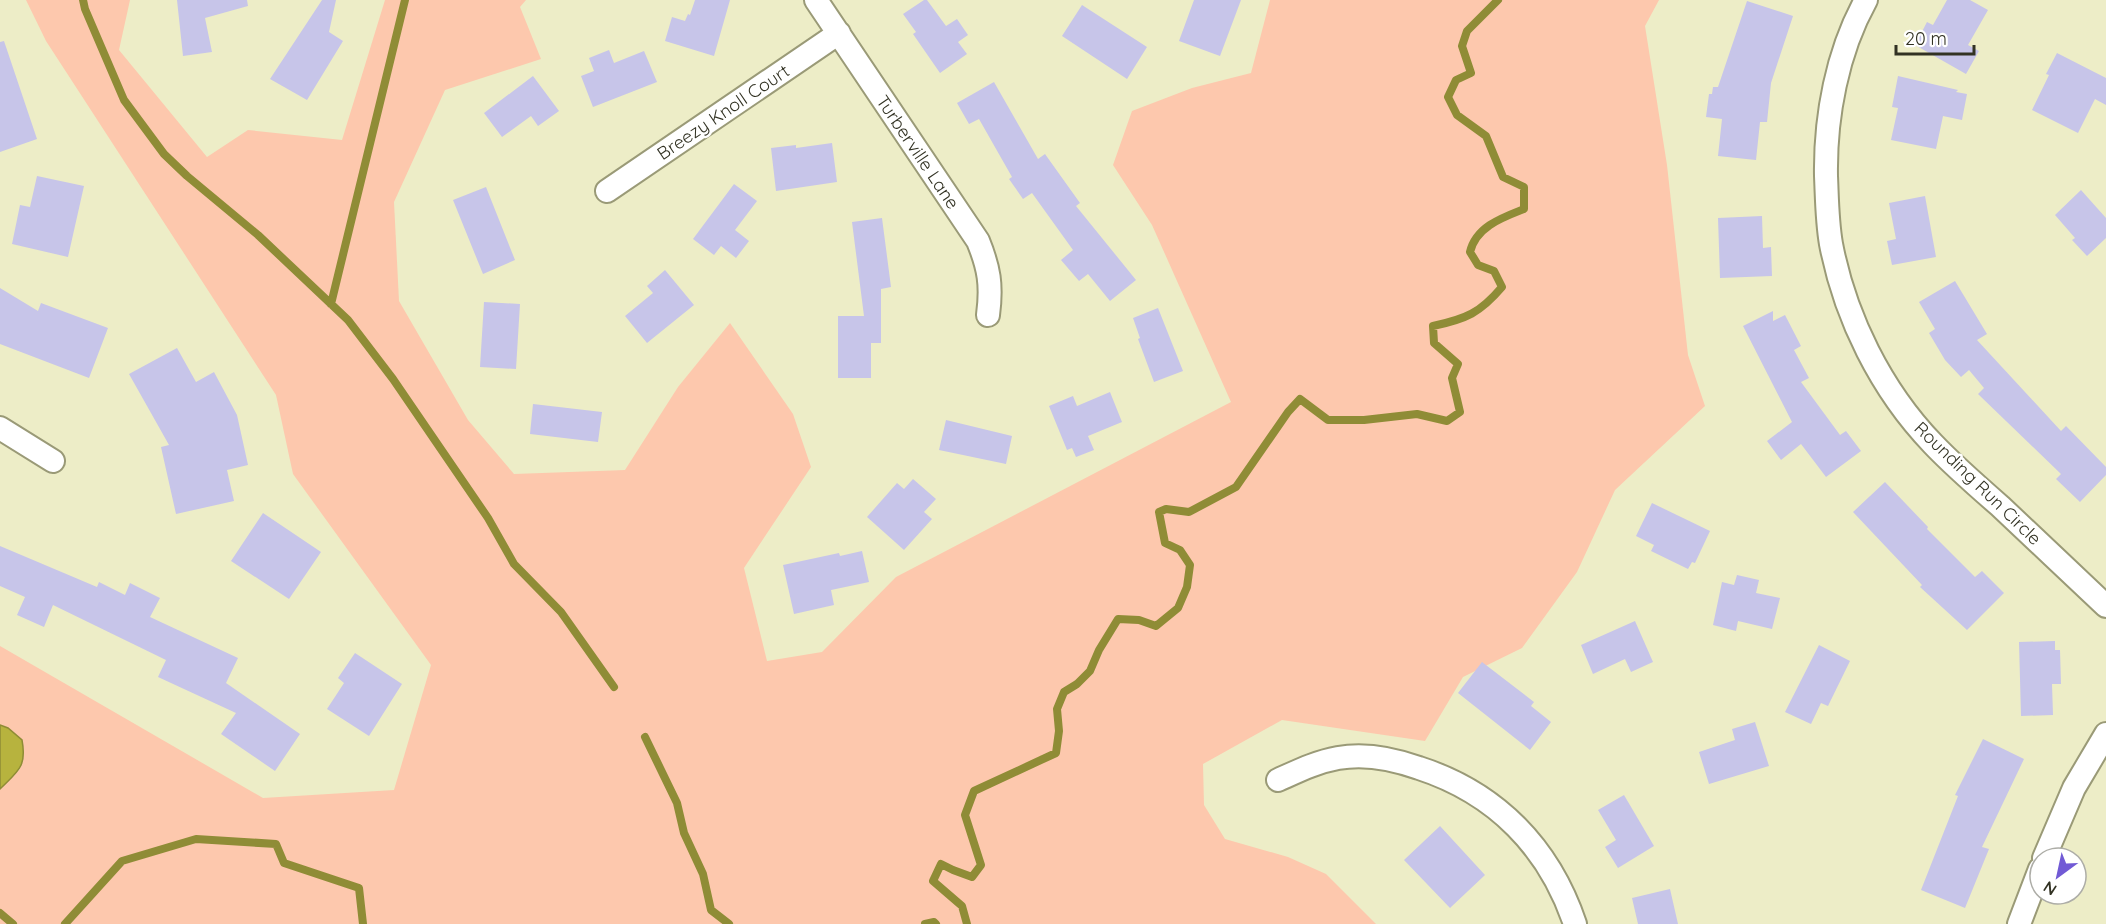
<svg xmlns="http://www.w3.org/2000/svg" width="2106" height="924" font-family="Quicksand,sans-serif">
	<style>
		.green { fill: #fdc8ad }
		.water { fill: #b7b33e; stroke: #8f8c36; stroke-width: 1.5 }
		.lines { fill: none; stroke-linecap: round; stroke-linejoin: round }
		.stream { stroke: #8f8c36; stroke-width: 8 }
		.building { fill: #c7c5e9 }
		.street-casing { stroke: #9a9a77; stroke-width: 26 }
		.street { stroke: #fff; stroke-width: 22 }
		.labels { text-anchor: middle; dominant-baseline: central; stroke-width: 5; stroke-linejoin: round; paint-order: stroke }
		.street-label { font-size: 18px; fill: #323223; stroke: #fff }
	</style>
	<rect width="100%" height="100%" fill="#ededc7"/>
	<path class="green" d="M 26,0 L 130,0 L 119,50 L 207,157 L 248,130 L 342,140 L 385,0 L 526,0 L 520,7 L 541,59 L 445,90 L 394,202 L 399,301 L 468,420 L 514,474 L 625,470 L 678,387 L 730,323 L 793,414 L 811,467 L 744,568 L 767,661 L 822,652 L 896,577 L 1231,402 L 1152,225 L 1113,165 L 1132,111 L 1192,88 L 1251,73 L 1270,0 L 1659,0 L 1645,26 L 1667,165 L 1688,355 L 1705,406 L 1615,490 L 1577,572 L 1522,648 L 1463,677 L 1425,741 L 1282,720 L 1203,764 L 1204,805 L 1225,839 L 1288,857 L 1326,874 L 1376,924 L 0,924 L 0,789 L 20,769 L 8,728 L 0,725 L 0,646 L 263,798 L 394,790 L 431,665 L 293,474 L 276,395 L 46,41 Z"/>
	<path class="water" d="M 0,725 L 8,728 L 22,740 C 27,767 18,771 0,789 Z"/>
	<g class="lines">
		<path class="stream" d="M 83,0 L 85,9 L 124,100 L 164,154 L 187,176 L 258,235 L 348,320 L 393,379 L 488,518 L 514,564 L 561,612 L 614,687
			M 331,304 L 405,0
			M 645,737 L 677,803 L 684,833 L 703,874 L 711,910 L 729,924
			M 0,913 L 13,924
			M 65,924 L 122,861 L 196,839 L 276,844 L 284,863 L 359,888 L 363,924
			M 925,924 L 934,922 L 936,924
			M 967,924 L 962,906 L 933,881 L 941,864 L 953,870 L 972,877 L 981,865 L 965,815 L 974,791 L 1056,753 L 1059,731 L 1057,709 L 1064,692 L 1077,684 L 1090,671 L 1099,650 L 1118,619 L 1139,620 L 1156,626 L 1178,608 L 1187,587 L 1190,565 L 1180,550 L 1165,543 L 1159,512 L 1166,509 L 1189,512 L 1236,487 L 1288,412 L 1300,399 L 1328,420 L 1364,420 L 1417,414 L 1447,421 L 1460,412 L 1452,378 L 1458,364 L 1434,343 L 1433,326 C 1466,319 1480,313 1502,287 L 1494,271 L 1478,265 L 1470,252 C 1476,227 1501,218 1524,209 L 1524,187 L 1503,177 L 1486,136 L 1457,115 L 1448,97 L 1456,80 L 1471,73 L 1462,46 L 1467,31 L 1498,0"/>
	</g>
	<path class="building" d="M 177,0 L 247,0 L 248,6 L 205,18 L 212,52 L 183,56 Z
		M 322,0 L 336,0 L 329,32 L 343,41 L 307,100 L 270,79 Z
		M 695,0 L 730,0 L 714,56 L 665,41 L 672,17 L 685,21 L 688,14 L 690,15 Z
		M 924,0 L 927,0 L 946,26 L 957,19 L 968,35 L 958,42 L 967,54 L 940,73 L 913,34 L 916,32 L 903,14 Z
		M 1194,0 L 1241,0 L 1220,56 L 1179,41 Z
		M 1947,0 L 1970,0 L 1988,10 L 1968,45 L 1979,51 L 1966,74 L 1915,45 L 1927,22 L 1933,25 Z
		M 1747,1 L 1793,16 L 1771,83 L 1767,122 L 1760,122 L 1756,160 L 1718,156 L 1722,119 L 1706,117 L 1709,94 L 1712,94 L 1713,87 L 1718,87 Z
		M 1082,5 L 1147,47 L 1127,79 L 1062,36 Z
		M 4,41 L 37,139 L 0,152 L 0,42 Z
		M 609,50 L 614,63 L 644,51 L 657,82 L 593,107 L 581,76 L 594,71 L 589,58 Z
		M 2057,53 L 2106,78 L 2106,105 L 2095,99 L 2078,133 L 2032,110 L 2049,75 L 2046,74 Z
		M 533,76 L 559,111 L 538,126 L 531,116 L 502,137 L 484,113 Z
		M 1898,76 L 1958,90 L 1956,92 L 1967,94 L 1962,120 L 1943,116 L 1936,149 L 1891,140 L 1898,108 L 1892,107 Z
		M 994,82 L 1038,159 L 1045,154 L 1080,203 L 1076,206 L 1136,280 L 1110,301 L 1088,274 L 1079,281 L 1061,260 L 1073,250 L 1032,193 L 1023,199 L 1009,179 L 1012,177 L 979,119 L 969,124 L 957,103 Z
		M 832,143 L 837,182 L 776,191 L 771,148 L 796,145 L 796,148 Z
		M 37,176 L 84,186 L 68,257 L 12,244 L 20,205 L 30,207 Z
		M 734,184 L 757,201 L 735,230 L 749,241 L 736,258 L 721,246 L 714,255 L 693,239 Z
		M 486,187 L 515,260 L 483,274 L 453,200 Z
		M 2081,190 L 2106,218 L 2106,238 L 2087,256 L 2072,240 L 2075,238 L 2055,215 Z
		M 1925,196 L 1936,257 L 1892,265 L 1887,241 L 1896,239 L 1889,203 Z
		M 1762,216 L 1763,248 L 1771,247 L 1772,276 L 1720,278 L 1718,218 Z
		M 882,218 L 891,287 L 881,289 L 881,343 L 871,343 L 871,378 L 838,378 L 838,316 L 864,316 L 852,222 Z
		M 665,270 L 694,305 L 647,343 L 625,316 L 653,293 L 647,286 Z
		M 1955,281 L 1987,334 L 1977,340 L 2061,431 L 2066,426 L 2106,467 L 2106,475 L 2080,502 L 2056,479 L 2061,474 L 1978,394 L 1984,388 L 1969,370 L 1961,377 L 1945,360 L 1929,333 L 1935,329 L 1919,302 Z
		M 0,288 L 38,311 L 41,303 L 108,328 L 89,378 L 0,344 Z
		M 484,302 L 520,304 L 516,369 L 480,367 Z
		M 1158,308 L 1183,371 L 1154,382 L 1138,339 L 1140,338 L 1133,318 Z
		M 1773,311 L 1773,321 L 1785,315 L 1801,346 L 1794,350 L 1809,378 L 1801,382 L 1840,435 L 1846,431 L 1861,451 L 1826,477 L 1801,444 L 1781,460 L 1767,441 L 1792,422 L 1743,326 Z
		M 177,348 L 196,382 L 214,372 L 237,415 L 248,465 L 227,470 L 234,501 L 176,514 L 161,447 L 169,445 L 129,374 Z
		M 1110,392 L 1122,422 L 1088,436 L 1094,450 L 1076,457 L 1072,448 L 1067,450 L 1049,406 L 1073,396 L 1077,406 Z
		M 533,404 L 602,412 L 598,442 L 530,434 Z
		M 946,420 L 1012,436 L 1006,464 L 939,450 Z
		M 913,479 L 936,499 L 924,512 L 932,519 L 904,550 L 867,517 L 897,483 L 904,489 Z
		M 1885,482 L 1928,527 L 1927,529 L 1975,577 L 1982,571 L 2004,593 L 1967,630 L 1920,587 L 1922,585 L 1853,512 Z
		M 1652,503 L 1710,531 L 1695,563 L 1692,562 L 1688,569 L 1651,551 L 1654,545 L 1636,536 Z
		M 263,513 L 321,552 L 289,599 L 231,561 Z
		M 0,546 L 97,587 L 99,582 L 125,595 L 130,583 L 160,598 L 150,617 L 238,658 L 226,683 L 300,734 L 275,771 L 221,734 L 236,713 L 158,677 L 166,660 L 53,605 L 44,627 L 17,615 L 25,597 L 0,586 Z
		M 862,551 L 869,582 L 831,590 L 834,605 L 794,614 L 783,565 L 839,553 L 840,556 Z
		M 1737,575 L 1759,580 L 1756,593 L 1780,598 L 1772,629 L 1738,621 L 1736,631 L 1713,625 L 1722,582 L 1734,585 Z
		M 1635,621 L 1653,662 L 1631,672 L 1625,659 L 1593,674 L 1581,645 Z
		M 2055,641 L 2055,650 L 2060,650 L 2061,684 L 2052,684 L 2053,715 L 2021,716 L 2019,642 Z
		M 1819,645 L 1850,661 L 1828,706 L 1821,703 L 1811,724 L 1785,712 Z
		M 355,653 L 402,684 L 369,736 L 327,709 L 344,683 L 338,678 Z
		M 1482,662 L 1534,702 L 1531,706 L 1551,722 L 1530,750 L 1458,693 Z
		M 1755,722 L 1769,766 L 1709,784 L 1699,752 L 1735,740 L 1732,729 Z
		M 1983,739 L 2024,759 L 1982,847 L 1989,849 L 1965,908 L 1921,890 L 1958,796 L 1955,795 Z
		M 1624,795 L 1654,846 L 1618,868 L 1605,847 L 1616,840 L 1598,810 Z
		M 1440,826 L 1485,875 L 1450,908 L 1404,860 Z
		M 1670,889 L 1678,924 L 1638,924 L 1632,898 Z"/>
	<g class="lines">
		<defs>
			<path id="street" d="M 816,0 L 978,241 C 989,268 992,285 988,315
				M 1866,0 C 1837,52 1825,117 1826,176 C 1827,198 1827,221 1831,244 C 1845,317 1881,390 1933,444 C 1954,466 1977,486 2000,506 C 2035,539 2071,573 2106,606
				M 607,191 L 839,33
				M 0,428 L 53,461
				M 1278,780 C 1298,771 1316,762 1338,758 C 1365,753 1394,759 1419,768 C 1496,793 1549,847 1575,924
				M 2044,858 L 2074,788 L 2106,734
				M 2019,924 L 2040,869"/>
		</defs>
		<use href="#street" class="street-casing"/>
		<use href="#street" class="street"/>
	</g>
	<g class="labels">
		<g class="street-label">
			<text transform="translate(723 112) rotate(-34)">Breezy Knoll Court</text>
			<text transform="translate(918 152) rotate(56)">Turberville Lane</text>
			<text transform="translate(1978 483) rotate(44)">Rounding Run Circle</text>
		</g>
	</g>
	<g transform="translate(2058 876) rotate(213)"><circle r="28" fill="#ffffff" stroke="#adada7" stroke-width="1.5"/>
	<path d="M0-4.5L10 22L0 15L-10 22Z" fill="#715ad5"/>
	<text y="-9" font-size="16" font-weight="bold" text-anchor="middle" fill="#323223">N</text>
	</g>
	<path d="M1896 45v9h78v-9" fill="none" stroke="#323223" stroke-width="3"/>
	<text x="1905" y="45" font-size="18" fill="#323223" stroke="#ffffff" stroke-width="4.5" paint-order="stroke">20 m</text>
</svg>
